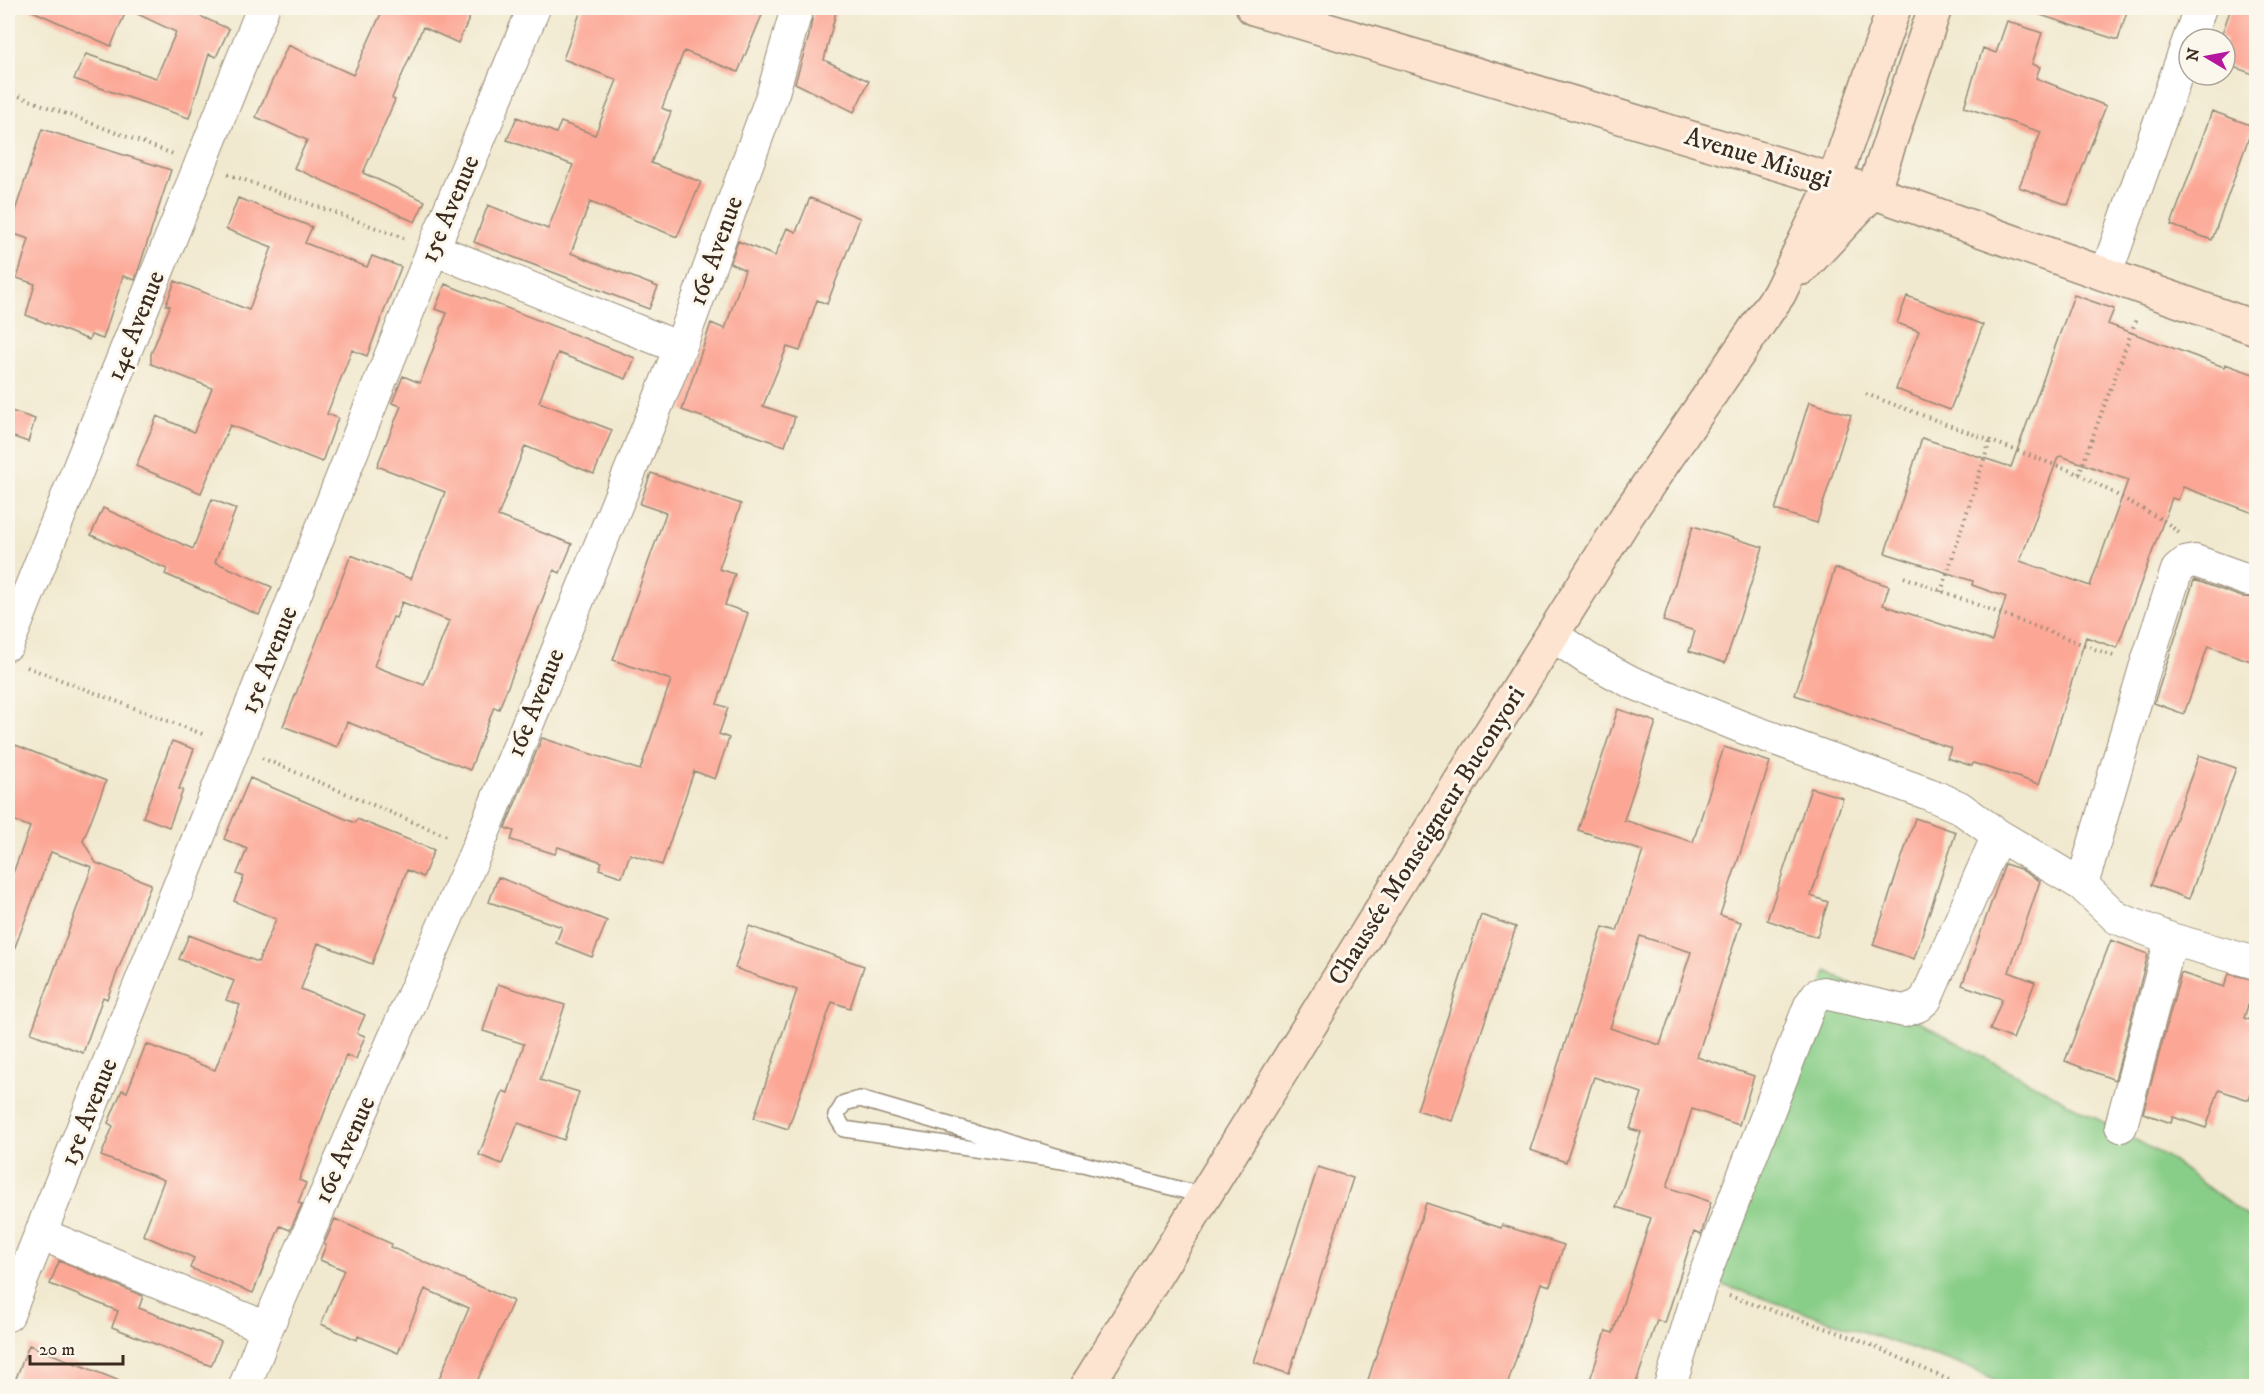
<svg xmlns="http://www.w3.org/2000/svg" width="2264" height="1394" font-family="'IM FELL DW Pica',serif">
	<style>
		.green { fill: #89ce88; stroke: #627c53; stroke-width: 1.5 }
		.building { fill: #fca796; fill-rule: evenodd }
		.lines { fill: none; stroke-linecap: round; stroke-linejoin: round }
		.lane-casing { stroke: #968a76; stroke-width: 18 }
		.street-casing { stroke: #968a76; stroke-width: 34 }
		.secondary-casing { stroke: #968a76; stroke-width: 36 }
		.path { stroke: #968a76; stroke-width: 4; stroke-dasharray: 1.5 4.5; stroke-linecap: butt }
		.lane { stroke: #fff; stroke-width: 15 }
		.street { stroke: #fff; stroke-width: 32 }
		.secondary { stroke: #fde4d1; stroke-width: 33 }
		.labels { text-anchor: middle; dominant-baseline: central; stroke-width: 6; stroke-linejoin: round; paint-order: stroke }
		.street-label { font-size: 26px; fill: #3b2a1e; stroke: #fbf7ec }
	</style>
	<rect width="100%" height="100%" fill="#fbf7ec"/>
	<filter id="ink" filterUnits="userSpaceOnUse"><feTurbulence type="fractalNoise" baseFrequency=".0167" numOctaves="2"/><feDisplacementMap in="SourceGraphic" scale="12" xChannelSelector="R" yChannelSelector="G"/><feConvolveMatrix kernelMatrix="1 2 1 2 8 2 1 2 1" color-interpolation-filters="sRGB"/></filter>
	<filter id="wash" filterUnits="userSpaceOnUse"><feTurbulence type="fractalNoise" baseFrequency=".008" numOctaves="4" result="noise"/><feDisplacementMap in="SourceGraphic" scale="24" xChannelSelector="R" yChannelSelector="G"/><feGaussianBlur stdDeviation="1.35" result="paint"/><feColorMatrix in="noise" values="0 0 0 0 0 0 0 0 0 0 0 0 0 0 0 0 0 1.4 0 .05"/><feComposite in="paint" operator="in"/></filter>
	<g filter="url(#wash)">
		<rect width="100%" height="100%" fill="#f1e9cf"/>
		<path class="green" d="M 1827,971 L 2165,1156 L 2256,1223 L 2256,1386 L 2004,1386 L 1971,1368 L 1711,1281 Z"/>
		<g id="blocks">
			<path class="building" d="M 26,8 L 182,8 L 229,29 L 216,57 L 209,54 L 189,118 L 74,79 L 86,54 L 156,78 L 176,32 L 127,9 L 111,46 Z
				M 380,8 L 474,8 L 458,43 L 423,27 L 392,98 L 395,100 L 363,173 L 425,201 L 415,222 L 294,168 L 307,140 L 256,117 L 288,45 L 353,75 L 383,9 Z
				M 582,8 L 765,8 L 738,72 L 684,51 L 662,108 L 671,112 L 651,163 L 701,182 L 677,237 L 590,202 L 571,253 L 658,287 L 649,309 L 474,242 L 488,205 L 548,229 L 573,165 L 507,140 L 517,117 L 556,133 L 561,122 L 595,135 L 617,80 L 563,59 Z
				M 814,8 L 837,8 L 824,60 L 869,81 L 854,112 L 795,83 L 809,36 Z
				M 2034,8 L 2128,8 L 2118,40 L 2034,13 Z
				M 2231,8 L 2256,8 L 2256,75 L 2225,64 L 2225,39 L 2220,39 Z
				M 2007,21 L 2042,33 L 2032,64 L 2040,67 L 2036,78 L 2106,106 L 2068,205 L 2019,187 L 2041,132 L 1964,107 L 1983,48 L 1996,53 Z
				M 2212,111 L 2253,126 L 2212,240 L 2171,225 Z
				M 42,129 L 171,170 L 135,280 L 123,276 L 103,339 L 91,335 L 89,340 L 26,315 L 35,284 L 17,278 L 29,239 L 8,232 Z
				M 238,198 L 312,227 L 305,243 L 367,267 L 372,256 L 401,267 L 367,356 L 352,350 L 327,414 L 338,418 L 322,462 L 230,425 L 201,493 L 136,466 L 157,416 L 194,432 L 212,388 L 151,364 L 151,354 L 170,306 L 166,305 L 175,281 L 249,310 L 272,247 L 226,229 Z
				M 810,198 L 860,218 L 827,304 L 817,300 L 800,351 L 787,347 L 763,406 L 795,417 L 785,446 L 682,410 L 711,323 L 725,329 L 745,270 L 730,263 L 738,241 L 775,256 L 787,228 L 796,232 Z
				M 445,284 L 635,358 L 626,379 L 558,353 L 539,402 L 612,430 L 594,474 L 525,446 L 498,516 L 572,544 L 560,573 L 554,570 L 499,709 L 494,707 L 470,770 L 347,722 L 337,747 L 283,726 L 351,555 L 411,579 L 445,492 L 377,466 L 401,406 L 392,403 L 403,376 L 420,383 L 447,313 L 435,309 ZM 402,602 L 449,621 L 424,685 L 374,666 L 393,617 L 396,618 Z
				M 2074,295 L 2114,309 L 2108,324 L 2224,367 L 2225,364 L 2256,375 L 2256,514 L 2183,487 L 2178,500 L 2172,498 L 2117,648 L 2086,637 L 2039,784 L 1973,763 L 1972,766 L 1947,758 L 1951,748 L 1795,695 L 1835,568 L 1889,586 L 1883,605 L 1992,641 L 2006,597 L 1972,585 L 1973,581 L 1885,553 L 1922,438 L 2011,467 ZM 2061,456 L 2128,480 L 2090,586 L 2020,561 L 2058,457 Z
				M 1907,296 L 1983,325 L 1950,410 L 1896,389 L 1919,331 L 1897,323 Z
				M 1809,402 L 1851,415 L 1817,523 L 1775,510 Z
				M 8,410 L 35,419 L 28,442 L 8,435 Z
				M 651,473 L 741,504 L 719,569 L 735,574 L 725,605 L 748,613 L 717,704 L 728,708 L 719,734 L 729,738 L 715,779 L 694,771 L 662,865 L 630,854 L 622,877 L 599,869 L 602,862 L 558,847 L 555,854 L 511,840 L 514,831 L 505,828 L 542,738 L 640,770 L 671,680 L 613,660 L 666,513 L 640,504 Z
				M 212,499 L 236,509 L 215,562 L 272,587 L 259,615 L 165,574 L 167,569 L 91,535 L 103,508 L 193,549 Z
				M 1693,526 L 1763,547 L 1725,663 L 1689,651 L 1695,631 L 1663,621 Z
				M 2194,580 L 2242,597 L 2256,598 L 2256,663 L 2208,646 L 2184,714 L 2154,703 Z
				M 1618,709 L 1656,722 L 1624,820 L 1693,842 L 1724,747 L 1770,762 L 1720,915 L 1741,922 L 1697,1057 L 1754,1076 L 1739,1125 L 1692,1109 L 1667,1187 L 1711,1202 L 1701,1235 L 1694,1232 L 1665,1323 L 1657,1320 L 1635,1386 L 1588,1386 L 1606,1331 L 1613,1333 L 1651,1218 L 1616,1207 L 1641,1132 L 1630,1129 L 1642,1093 L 1594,1077 L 1566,1162 L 1530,1150 L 1603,927 L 1617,931 L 1643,851 L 1578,830 ZM 1640,936 L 1691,952 L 1660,1045 L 1610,1028 Z
				M 172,741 L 194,749 L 179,789 L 183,790 L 169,827 L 143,817 Z
				M 8,742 L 106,781 L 83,841 L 96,863 L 151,884 L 107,999 L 103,997 L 83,1053 L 31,1033 L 92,867 L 51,852 L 10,960 L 8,959 L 8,887 L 30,827 L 8,818 Z
				M 2199,755 L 2236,768 L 2189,899 L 2151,885 Z
				M 250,778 L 355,823 L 357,819 L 434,850 L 423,877 L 407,870 L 372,964 L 318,943 L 301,989 L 365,1015 L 357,1033 L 365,1036 L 356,1059 L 346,1055 L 299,1180 L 306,1183 L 298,1203 L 302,1204 L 290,1230 L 280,1226 L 253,1293 L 190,1268 L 194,1258 L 143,1235 L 164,1180 L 101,1156 L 113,1126 L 108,1123 L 122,1090 L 127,1092 L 146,1044 L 215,1070 L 240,1005 L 226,1000 L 234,981 L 179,959 L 189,935 L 258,962 L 276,919 L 234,901 L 244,877 L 237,874 L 247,849 L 224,839 Z
				M 1811,788 L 1843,798 L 1811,896 L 1828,902 L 1817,937 L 1767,920 Z
				M 1915,818 L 1956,832 L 1914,959 L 1873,945 Z
				M 2005,864 L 2020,869 L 2040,881 L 2009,972 L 2035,982 L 2013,1039 L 1990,1030 L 2002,999 L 1962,985 Z
				M 498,877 L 607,921 L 592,957 L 556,943 L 562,927 L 489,902 Z
				M 1481,915 L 1516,927 L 1452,1121 L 1417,1110 Z
				M 749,926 L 864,966 L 850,1008 L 832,1002 L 788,1129 L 754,1118 L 797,990 L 735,968 Z
				M 2111,940 L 2148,954 L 2115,1080 L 2065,1061 Z
				M 2181,973 L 2224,987 L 2229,974 L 2256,980 L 2244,1018 L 2256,1022 L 2256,1078 L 2249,1100 L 2219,1090 L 2206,1128 L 2173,1117 L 2171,1123 L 2143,1113 Z
				M 498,984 L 565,1005 L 540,1080 L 579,1092 L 564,1140 L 518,1123 L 502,1164 L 479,1155 L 503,1091 L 508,1093 L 524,1044 L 483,1031 Z
				M 1318,1167 L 1353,1178 L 1289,1374 L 1254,1362 Z
				M 1426,1203 L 1501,1228 L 1502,1225 L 1564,1245 L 1550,1286 L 1541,1283 L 1507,1386 L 1366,1386 Z
				M 335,1219 L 392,1244 L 390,1247 L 513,1301 L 475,1386 L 436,1386 L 469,1308 L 425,1289 L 398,1353 L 358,1336 L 357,1340 L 321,1324 L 344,1270 L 320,1260 L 326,1245 L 324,1244 Z
				M 59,1261 L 143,1296 L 139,1308 L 221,1341 L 211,1366 L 112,1327 L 118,1311 L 50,1284 Z
				M 29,1345 L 130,1385 L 129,1386 L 13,1386 Z"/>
		</g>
	</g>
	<g filter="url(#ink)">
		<use href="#blocks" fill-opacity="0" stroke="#968a76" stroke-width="1.5"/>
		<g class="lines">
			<defs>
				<path id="lane" d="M 1083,1164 L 844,1129 L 836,1116 L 844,1103 L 860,1099 L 1083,1164 L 1205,1196"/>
				<path id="street" d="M 2189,39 L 2200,8
					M 433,249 L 680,348
					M 2106,274 L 2189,39
					M 1552,635 L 1588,659 L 1631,682 L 1744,728 L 1929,794 L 1959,807 L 1998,835 L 2082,885 L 2117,918 L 2171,939 L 2256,963
					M 8,644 L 263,8
					M 2082,885 L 2145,668 L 2177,570 L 2185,563 L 2195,561 L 2248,580 L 2256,580
					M 2121,1126 L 2171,939
					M 41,1234 L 267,1328
					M 8,1315 L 433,249 L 534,8
					M 245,1386 L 267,1328 L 477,849 L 680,348 L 773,93 L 797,8
					M 1670,1386 L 1700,1287 L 1810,1005 L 1817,995 L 1824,993 L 1904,1011 L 1918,1006 L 1926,999 L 1998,835"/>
				<path id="secondary" d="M 1253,8 L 1873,192 L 2256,328
					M 1802,268 L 1873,192 L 1935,8
					M 1087,1386 L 1491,732 L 1628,514 L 1779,294 L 1834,181 L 1894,8"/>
			</defs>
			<use href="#lane" class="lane-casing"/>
			<use href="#street" class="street-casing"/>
			<use href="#secondary" class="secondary-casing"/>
			<path class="path" d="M 8,92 L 173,154
				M 228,174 L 404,238
				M 1866,394 L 2079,474 L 2166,522 L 2179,533
				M 2079,474 L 2137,317
				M 1904,577 L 2116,657
				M 1941,592 L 1990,441
				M 27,667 L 205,735
				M 262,758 L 449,837
				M 1729,1296 L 1858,1339 L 1962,1386"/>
			<use href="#lane" class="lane"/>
			<use href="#street" class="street"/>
			<use href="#secondary" class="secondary"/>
		</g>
	</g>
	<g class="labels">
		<g class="street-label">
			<text transform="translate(1758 158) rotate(17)">Avenue Misugi</text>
			<text transform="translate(450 209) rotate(-67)">15e Avenue</text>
			<text transform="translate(716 251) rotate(-70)">16e Avenue</text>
			<text transform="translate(136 326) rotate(-68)">14e Avenue</text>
			<text transform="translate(269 660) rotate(-68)">15e Avenue</text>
			<text transform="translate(536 703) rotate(-68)">16e Avenue</text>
			<text transform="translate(1427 836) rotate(-58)">Chaussée Monseigneur Buconyori</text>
			<text transform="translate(89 1112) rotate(-68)">15e Avenue</text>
			<text transform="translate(345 1150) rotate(-66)">16e Avenue</text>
		</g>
	</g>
	<rect width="2264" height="1394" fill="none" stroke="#fbf7ec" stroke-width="30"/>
	<g transform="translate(2207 57) rotate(280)"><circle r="28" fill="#fbf7ec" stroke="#aea59a" stroke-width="1.5"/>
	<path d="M0-4.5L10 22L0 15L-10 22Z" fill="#b5179e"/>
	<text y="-9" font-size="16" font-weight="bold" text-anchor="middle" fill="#3b2a1e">N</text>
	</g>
	<path d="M30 1355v9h93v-9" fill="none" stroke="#3b2a1e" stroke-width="3"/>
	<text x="39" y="1355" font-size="18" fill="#3b2a1e" stroke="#fbf7ec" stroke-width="4.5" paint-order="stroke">20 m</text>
</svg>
